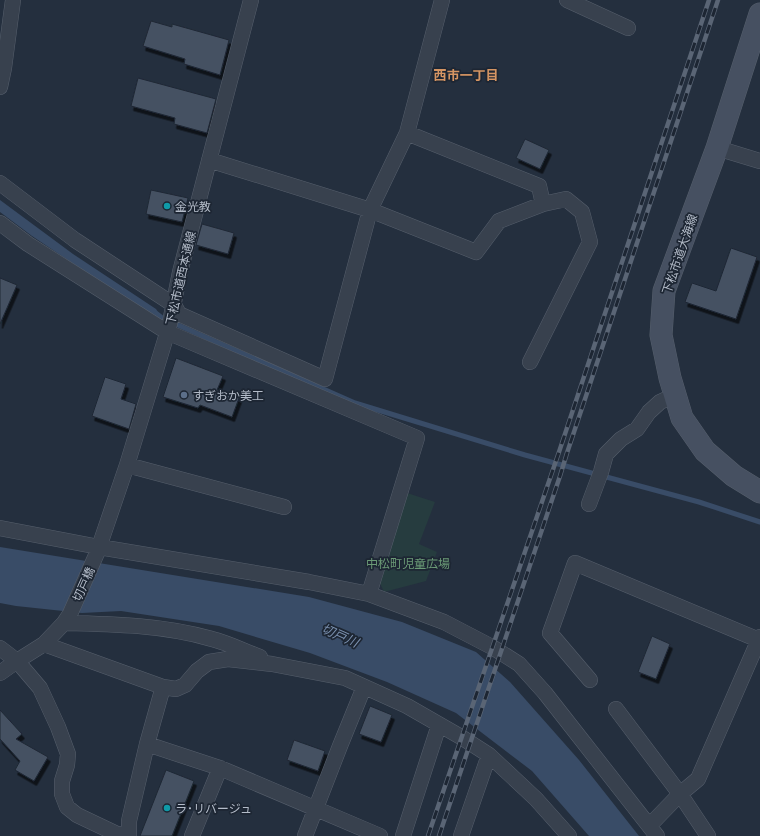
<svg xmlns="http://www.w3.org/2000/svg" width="760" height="836" font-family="'Exo 2','Noto Sans JP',sans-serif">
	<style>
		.green { fill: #263c3f }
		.water { fill: #394c67 }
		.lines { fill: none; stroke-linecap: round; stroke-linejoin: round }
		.stream { stroke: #394c67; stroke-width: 5 }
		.building { fill: #455162; stroke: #1f2835; filter: url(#shadow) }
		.street-casing { stroke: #565f6c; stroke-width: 16 }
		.secondary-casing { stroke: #565f6c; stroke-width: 23 }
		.street { stroke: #38414e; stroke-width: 15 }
		.secondary { stroke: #465061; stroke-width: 22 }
		.rail-casing { stroke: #5a6575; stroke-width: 4.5 }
		.rail { stroke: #1d2633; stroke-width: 3; stroke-dasharray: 9; stroke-linecap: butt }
		.culture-dot { fill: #0f9aa8; stroke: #1d2633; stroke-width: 1.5 }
		.service-dot { fill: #5c6f8a; stroke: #1d2633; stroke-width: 1.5 }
		.labels { text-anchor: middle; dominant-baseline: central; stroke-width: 3.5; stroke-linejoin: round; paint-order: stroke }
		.poi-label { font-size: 12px; fill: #b4bcc9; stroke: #1d2633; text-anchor: start }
		.street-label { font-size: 12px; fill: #b4bcc9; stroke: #1d2633 }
		.park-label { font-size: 12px; fill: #6b9a76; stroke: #1d2633 }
		.neighbourhood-label { font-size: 13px; font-weight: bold; fill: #d59563; stroke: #1d2633 }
		.water-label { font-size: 13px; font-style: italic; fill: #7c92b1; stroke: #1d2633 }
	</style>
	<defs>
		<filter id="shadow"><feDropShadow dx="2.5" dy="4.5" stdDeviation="0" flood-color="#0009"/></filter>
	</defs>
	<rect width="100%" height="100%" fill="#242f3e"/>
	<path class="green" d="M 407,493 L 435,502 L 419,544 L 437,552 L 426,581 L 384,592 L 379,581 Z"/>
	<path class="water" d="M 0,200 L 73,254 L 156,309 L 162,318 L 154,318 L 32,236 L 0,212 Z
		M 0,547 L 309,597 L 402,622 L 476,652 L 510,682 L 579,760 L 639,836 L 589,836 L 532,771 L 456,713 L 387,682 L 310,653 L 219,626 L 121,611 L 82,613 L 16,606 L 0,603 Z"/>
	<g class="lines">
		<path class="stream" d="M 157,314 L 162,318 L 355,403 L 525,455 L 699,502 L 760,522"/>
	</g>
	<path class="building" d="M 151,21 L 172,27 L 172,24 L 229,40 L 220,75 L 184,64 L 185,59 L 143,46 Z
		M 138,78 L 216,99 L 207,133 L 174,124 L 175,118 L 131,106 Z
		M 525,139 L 549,150 L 540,169 L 516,158 Z
		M 151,190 L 188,198 L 182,222 L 146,214 Z
		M 202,224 L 234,233 L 228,254 L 196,245 Z
		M 731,248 L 757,257 L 736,319 L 685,302 L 692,283 L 716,291 Z
		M 0,278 L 17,285 L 0,324 Z
		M 176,358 L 223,376 L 217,390 L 239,398 L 232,417 L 200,405 L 198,408 L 163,397 Z
		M 105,377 L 126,384 L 121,399 L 136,404 L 129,429 L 92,416 Z
		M 652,636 L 670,644 L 656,679 L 638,672 Z
		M 370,706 L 392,715 L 381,742 L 359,734 Z
		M 0,710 L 22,734 L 16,739 L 48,757 L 34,781 L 15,770 L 20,761 L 0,739 Z
		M 294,740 L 325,751 L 318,771 L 287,760 Z
		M 166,770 L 194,781 L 172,836 L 140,836 Z"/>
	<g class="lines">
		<defs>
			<path id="street" d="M 567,0 L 628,28
				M 0,87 L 4,68 L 13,0
				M 407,133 L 539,186 L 543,204
				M 717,148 L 760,161
				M 209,160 L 370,210 L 476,252 L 499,221 L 543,204 L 566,199 L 582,212 L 590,242 L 530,362
				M 0,183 L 75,240 L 174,305 L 179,314 L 325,379 L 370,210 L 407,133 L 442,0
				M 0,223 L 28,244 L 167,332 L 417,438 L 369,594
				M 127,465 L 284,507
				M 589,504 L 601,472 L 606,454 L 621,439 L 637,429 L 649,412 L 660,402 L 675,395
				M 0,528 L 99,547 L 309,582 L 369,594 L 444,622 L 492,647 L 519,664 L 545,693 L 657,836
				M 64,623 C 113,624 164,625 212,639 C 228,643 244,651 260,657
				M 44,644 L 163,687 L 176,689 L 185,685 L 197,671 L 209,662 L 228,659 L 272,664 L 345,678 L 407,706 L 461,737 L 489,755 L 536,799 L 569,836
				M 0,648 L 17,661 L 40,688 L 58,727 L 68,754 L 67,765 L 62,781 L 62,794 L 67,807 L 77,815 L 117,834 L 129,835
				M 0,673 L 17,661 L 44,644 L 64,623 L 70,614 L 97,553 L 127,465 L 169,327 L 180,272 L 251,0
				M 590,680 L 550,633 L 575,563 L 759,640
				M 616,709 L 680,794 L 708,836
				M 147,744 L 220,768 L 380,836
				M 650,825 L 680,794 L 698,779 L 760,637
				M 129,836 L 129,821 L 147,744 L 163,687
				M 192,836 L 220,768
				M 305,836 L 340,746 L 364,687
				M 403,836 L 439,725
				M 461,836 L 489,755"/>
			<path id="secondary" d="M 760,14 L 717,148 L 664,291 L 661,335 L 670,378 L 682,418 L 705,451 L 734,476 L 760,492"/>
		</defs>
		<use href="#street" class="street-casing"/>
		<use href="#secondary" class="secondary-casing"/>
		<use href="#street" class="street"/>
		<use href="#secondary" class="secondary"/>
		<defs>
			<path id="rail" d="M 428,836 L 559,452 L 709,0
				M 439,836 L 560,476 L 567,453 L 718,0"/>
		</defs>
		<use href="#rail" class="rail-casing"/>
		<use href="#rail" class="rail"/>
	</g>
	<g class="culture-dot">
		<circle cx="167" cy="206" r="4"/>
		<circle cx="167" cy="808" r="4"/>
	</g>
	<circle class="service-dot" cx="184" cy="395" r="4"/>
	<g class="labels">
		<g class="poi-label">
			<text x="175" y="206">金光教</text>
			<text x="192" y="395">すぎおか美工</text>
			<text x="175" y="808">ラ･リバージュ</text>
		</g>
		<g class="street-label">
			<text transform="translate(679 254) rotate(-71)">下松市道大海線</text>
			<text transform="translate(180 278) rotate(-77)">下松市道西本通線</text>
			<text transform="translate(83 584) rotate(-66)">切戸橋</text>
		</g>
		<g class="park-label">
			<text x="408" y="563">中松町児童広場</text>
		</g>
		<g class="neighbourhood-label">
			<text x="466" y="75">西市一丁目</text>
		</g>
		<g class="water-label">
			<text transform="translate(340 635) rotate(24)">切戸川</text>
		</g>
	</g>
</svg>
